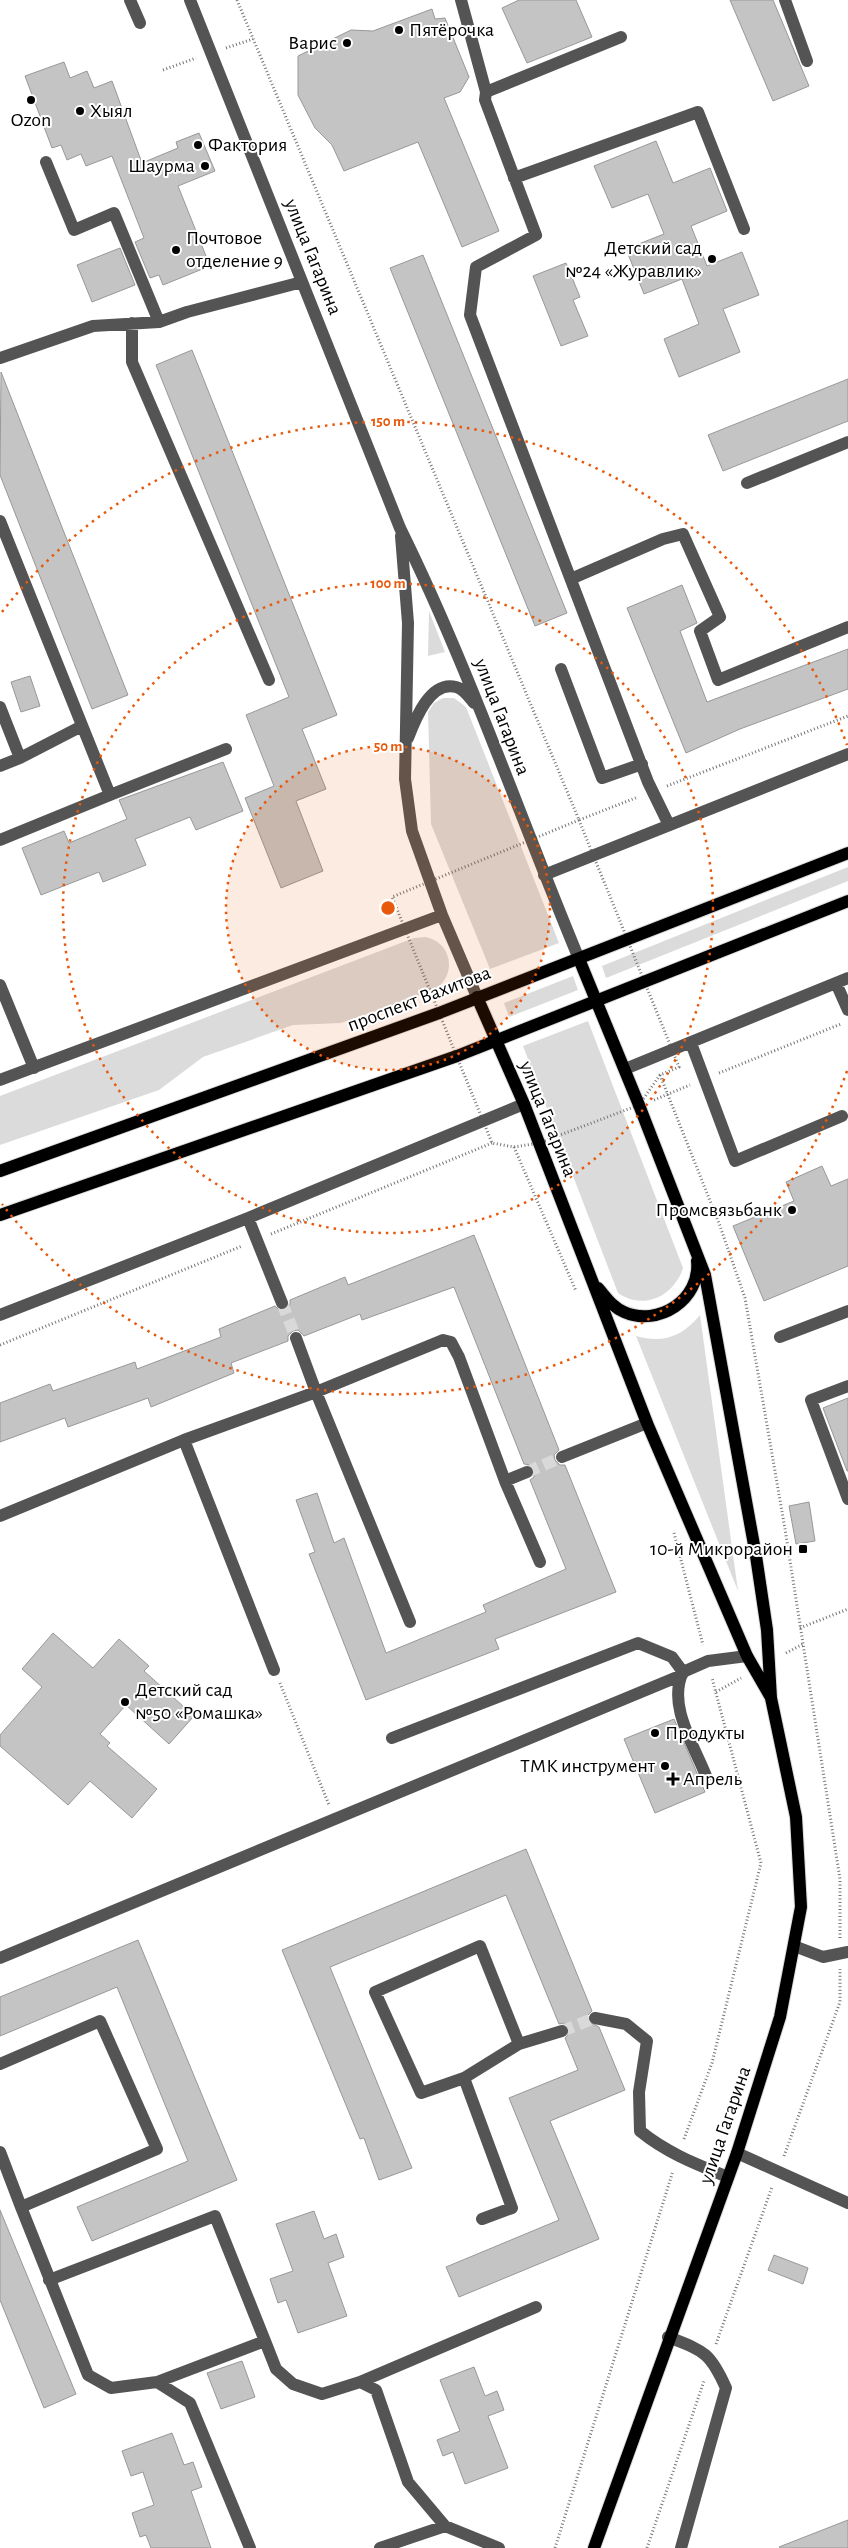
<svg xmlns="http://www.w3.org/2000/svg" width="848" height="2548" font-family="'Alegreya Sans',sans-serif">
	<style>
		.green { fill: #dbdbdb }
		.building { fill: #c4c4c4; stroke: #989898 }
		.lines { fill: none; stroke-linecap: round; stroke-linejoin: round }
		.minor-tunnel { stroke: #d9d9d9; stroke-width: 12; stroke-dasharray: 12 6; stroke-linecap: butt }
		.major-casing { stroke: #dbdbdb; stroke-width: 14 }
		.path { stroke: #767676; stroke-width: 3; stroke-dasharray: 1 2.5; stroke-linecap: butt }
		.minor { stroke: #545454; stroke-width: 12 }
		.major { stroke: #000; stroke-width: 12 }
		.ring { fill: none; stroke: #e8590c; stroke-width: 2.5; stroke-dasharray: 2.5 5 }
		.poi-dot { fill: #000; stroke: #fff; stroke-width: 2 }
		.labels { text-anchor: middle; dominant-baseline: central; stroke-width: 4; stroke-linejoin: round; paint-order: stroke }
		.poi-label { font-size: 20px; fill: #000; stroke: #fff; text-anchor: start }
		.street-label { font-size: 20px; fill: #000; stroke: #fff }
		.centre { fill: #e8590c; stroke: #fff; stroke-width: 2.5 }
		.ring-label { font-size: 15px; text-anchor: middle; font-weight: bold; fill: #e8590c; stroke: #fff; stroke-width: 4; stroke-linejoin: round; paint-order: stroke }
	</style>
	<rect width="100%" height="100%" fill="#fff"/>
	<path class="green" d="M 429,611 L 445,652 L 428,656 Z
		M 443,698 L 454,698 L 466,707 L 559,943 L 490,969 L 431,824 L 428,712 L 434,703 Z
		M 848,867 L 848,881 L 606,978 L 602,966 Z
		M 426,937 C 453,943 457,976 434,990 L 341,1023 L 293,1025 L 203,1057 L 159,1090 L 0,1145 L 0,1096 L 414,938 Z
		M 573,976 L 578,990 L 509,1017 L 504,1003 Z
		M 588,1021 L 683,1268 C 674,1296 644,1311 618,1293 L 523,1046 Z
		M 700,1315 L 738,1591 L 636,1336 C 663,1344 683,1336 700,1315 Z"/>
	<path class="building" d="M 519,0 L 576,0 L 592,37 L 527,63 L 502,8 Z
		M 730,0 L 773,0 L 809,86 L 773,101 Z
		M 432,9 L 435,19 L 445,18 L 469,77 L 460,92 L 444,98 L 499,231 L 462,247 L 418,142 L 344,171 L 332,145 L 315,128 L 298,95 L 298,56 L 351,30 L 373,31 Z
		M 64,62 L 70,78 L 87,71 L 94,88 L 112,81 L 142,163 L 178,148 L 176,142 L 199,133 L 215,171 L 178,186 L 210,266 L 163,285 L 159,275 L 150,278 L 135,242 L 144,238 L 112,156 L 86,166 L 81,154 L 67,160 L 61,145 L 52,148 L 25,76 Z
		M 656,141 L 673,183 L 710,168 L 727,211 L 691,226 L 707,266 L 742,252 L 759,295 L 723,309 L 740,352 L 679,377 L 664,339 L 699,324 L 682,279 L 644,294 L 626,249 L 664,234 L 648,194 L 612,208 L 594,166 Z
		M 120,248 L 135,285 L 92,302 L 77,265 Z
		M 423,255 L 567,613 L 535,626 L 390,268 Z
		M 566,263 L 580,297 L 573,300 L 588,336 L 561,346 L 533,276 Z
		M 192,350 L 337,715 L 302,729 L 326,789 L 296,801 L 323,871 L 281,888 L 245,798 L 274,786 L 246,715 L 289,697 L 156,365 Z
		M 1,372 L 128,695 L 92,709 L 0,475 Z
		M 848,379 L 848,421 L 723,471 L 708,435 Z
		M 682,585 L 697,623 L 680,631 L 707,702 L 848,649 L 848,689 L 740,729 L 686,753 L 627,608 Z
		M 30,676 L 40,706 L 21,712 L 11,682 Z
		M 223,762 L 243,811 L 196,830 L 190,817 L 135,839 L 146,865 L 103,882 L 99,872 L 41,895 L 22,848 L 64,831 L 69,843 L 127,819 L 119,800 Z
		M 822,1166 L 831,1186 L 848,1179 L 848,1266 L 764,1301 L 733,1226 L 794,1201 L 786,1182 Z
		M 474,1235 L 559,1450 L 554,1455 L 555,1460 L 560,1465 L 565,1465 L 616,1592 L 495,1639 L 499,1649 L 366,1700 L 309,1554 L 315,1552 L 296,1500 L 317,1493 L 334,1543 L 344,1538 L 386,1653 L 486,1612 L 483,1605 L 566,1569 L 530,1480 L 534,1477 L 535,1469 L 532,1465 L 524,1464 L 454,1287 L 362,1320 L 360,1314 L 304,1336 L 298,1330 L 293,1331 L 288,1336 L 288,1341 L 231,1363 L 234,1373 L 151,1407 L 148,1398 L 68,1427 L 65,1418 L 0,1442 L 0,1403 L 50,1384 L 53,1391 L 135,1362 L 137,1369 L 221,1337 L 219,1329 L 275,1306 L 280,1311 L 285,1310 L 290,1305 L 290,1300 L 345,1277 L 348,1285 Z
		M 848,1398 L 848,1471 L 847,1471 L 823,1408 Z
		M 809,1502 L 815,1541 L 796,1544 L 789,1506 Z
		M 53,1633 L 93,1668 L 119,1639 L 149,1666 L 144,1671 L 194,1716 L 169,1744 L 126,1705 L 100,1734 L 110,1743 L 107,1746 L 157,1789 L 132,1818 L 90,1781 L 68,1805 L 0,1746 L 0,1735 L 42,1687 L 22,1669 Z
		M 674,1719 L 705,1792 L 655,1813 L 624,1739 Z
		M 526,1849 L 592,2011 L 587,2016 L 588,2021 L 599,2027 L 625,2090 L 550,2121 L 599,2239 L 459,2297 L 446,2267 L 559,2220 L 509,2098 L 578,2070 L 565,2038 L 570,2033 L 570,2028 L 564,2023 L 559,2024 L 506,1895 L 330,1967 L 412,2168 L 379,2180 L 364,2138 L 360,2139 L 282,1950 Z
		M 138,1940 L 237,2180 L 92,2241 L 77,2207 L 188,2161 L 117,1987 L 0,2036 L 0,1997 Z
		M 0,2210 L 76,2394 L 44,2408 L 0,2300 Z
		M 314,2211 L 324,2239 L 336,2234 L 344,2257 L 328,2263 L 347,2316 L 298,2333 L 286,2300 L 278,2303 L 270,2279 L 293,2271 L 276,2224 Z
		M 774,2255 L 808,2268 L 803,2284 L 768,2270 Z
		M 242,2361 L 255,2397 L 221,2409 L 207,2373 Z
		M 474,2367 L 485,2396 L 497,2391 L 504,2410 L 488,2416 L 508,2468 L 465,2484 L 453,2452 L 443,2456 L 437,2440 L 460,2431 L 440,2380 Z
		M 172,2433 L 184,2465 L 193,2462 L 202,2487 L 191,2491 L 211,2548 L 151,2548 L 146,2535 L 140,2537 L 132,2513 L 154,2505 L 143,2472 L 131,2476 L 122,2451 Z
		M 848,2520 L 848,2548 L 780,2548 L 779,2547 Z"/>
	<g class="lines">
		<path class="minor-tunnel" d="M 282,1303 L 296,1338
			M 527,1472 L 562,1457
			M 562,2031 L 595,2018"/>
		<defs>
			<path id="major" d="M 579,959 L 639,1105 L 705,1275 L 756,1556 L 767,1630 L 771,1698 L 796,1817 L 801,1907 L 780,2017 L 737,2153 L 594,2548
				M 477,997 L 524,1104 L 647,1423 L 747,1656 L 770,1696
				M 0,1171 L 439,1013 L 848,853
				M 0,1215 L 457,1056 L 848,901
				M 598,1288 C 606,1297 612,1307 624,1312 C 658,1327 701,1300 697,1261"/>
		</defs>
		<use href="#major" class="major-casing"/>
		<path class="path" d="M 237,0 L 579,820 L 638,797
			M 226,48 L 253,39
			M 163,70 L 196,58
			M 667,786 L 848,716
			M 579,820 L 679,1067 L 660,1075 L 639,1105 L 539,1143 L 514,1147 L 492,1143 L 392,897 Z
			M 719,1073 L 841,1024
			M 660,1075 L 720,1226 L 745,1298 L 785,1529 L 840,1879 L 840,1938
			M 654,1100 L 690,1085
			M 514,1147 L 576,1291
			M 271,1234 L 492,1143
			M 0,1345 L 242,1246
			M 674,1533 L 703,1645
			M 800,1628 L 848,1609
			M 786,1653 L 803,1644
			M 280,1683 L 329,1805
			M 716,1692 L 741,1678
			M 684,2139 L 712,2063 L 761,1863 L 712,1678
			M 784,2156 L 840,2002 L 840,1969
			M 716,2344 L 772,2187
			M 555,2548 L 673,2171
			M 647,2548 L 704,2381"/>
		<path class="minor" d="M 130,0 L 140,23
			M 190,0 L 400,528 C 469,668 519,815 579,959
			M 461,0 L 486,92 L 485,100 L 536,235 L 476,267 L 470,315 L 648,782 L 669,825
			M 785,0 L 807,61
			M 486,92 L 621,37
			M 46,162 L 74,230 L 114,213 L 159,322
			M 514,178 L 698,112 L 744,229
			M 132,323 L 132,362 L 269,680
			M 0,358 L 93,326 L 159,322 L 187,312 L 302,282
			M 747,483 L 848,442
			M 0,521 L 110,795 L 0,840
			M 401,536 L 408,623 L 405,779 L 412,831 L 442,915 L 477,997
			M 573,578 L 663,539 L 683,534 L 720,617 L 700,631 L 718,680 L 848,627
			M 561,669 L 602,778 L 642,764
			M 0,707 L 20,758 L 0,766
			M 408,738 C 415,720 430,680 456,687 C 464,689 469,697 474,703
			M 20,758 L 82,726
			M 110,795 L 226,749
			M 544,875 L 848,754
			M 836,983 L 848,1010
			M 0,985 L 34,1068
			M 691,1043 L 735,1161 L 842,1116
			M 625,1069 L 848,978
			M 0,1080 L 442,915
			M 248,1218 L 282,1303
			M 0,1315 L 248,1218 L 524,1104
			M 780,1337 L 848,1311
			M 848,1386 L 811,1400 L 848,1499
			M 184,1440 L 274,1670
			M 562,1457 L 647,1423
			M 505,1481 L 527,1472
			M 0,1516 L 184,1440 L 316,1392 L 296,1338
			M 410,1622 L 316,1392 L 443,1340 L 451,1342 L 459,1357 L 505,1481 L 540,1562
			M 683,1672 C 667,1705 694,1745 706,1776
			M 392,1738 L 638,1643 L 672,1657 L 683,1672 L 708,1661 L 747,1656
			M 794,1946 L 823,1957 L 848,1952
			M 0,1958 L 682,1675
			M 595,2018 L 626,2024 L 647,2041 L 639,2092 L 640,2131 C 667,2153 696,2164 728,2177
			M 0,2064 L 100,2021 L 157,2149 L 21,2207 L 88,2375 L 111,2388 L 157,2382 L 190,2403 L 250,2548
			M 464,2078 L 421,2093 L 375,1992 L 480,1946 L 519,2044
			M 0,2152 L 21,2207
			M 737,2153 L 848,2203
			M 482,2219 L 512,2208 L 464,2078 L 519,2044 L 562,2031
			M 49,2280 L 215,2216 L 265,2341
			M 668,2337 C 704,2351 710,2352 726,2388 L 681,2548
			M 157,2382 L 265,2341 L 276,2369 L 293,2384 L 322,2394 L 360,2382
			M 380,2548 L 445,2526
			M 499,2548 L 445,2526 L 408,2482 L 376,2390 L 360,2382 L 536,2307"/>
		<use href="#major" class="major"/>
	</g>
	<circle cx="388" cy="908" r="162" fill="#e8590c" fill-opacity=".12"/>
	<g class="ring">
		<circle cx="388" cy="908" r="162"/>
		<circle cx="388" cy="908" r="325"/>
		<path d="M847 1071A487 487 0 0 1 2 1204M2 612A487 487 0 0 1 847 745"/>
	</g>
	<g class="poi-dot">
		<circle cx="399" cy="30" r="5"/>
		<circle cx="347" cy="43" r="5"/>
		<circle cx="31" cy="100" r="5"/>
		<circle cx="80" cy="111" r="5"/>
		<circle cx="198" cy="145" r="5"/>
		<circle cx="205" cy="166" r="5"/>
		<circle cx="176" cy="250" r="5"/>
		<circle cx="712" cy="259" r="5"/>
		<circle cx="792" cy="1210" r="5"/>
		<rect x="798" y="1544" width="10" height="10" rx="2.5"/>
		<circle cx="125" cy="1702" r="5"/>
		<circle cx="655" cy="1733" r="5"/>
		<circle cx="665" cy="1766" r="5"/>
		<path d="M670.5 1771.5h5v5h5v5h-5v5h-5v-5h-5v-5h5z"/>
	</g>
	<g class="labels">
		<g class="poi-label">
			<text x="409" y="30">Пятёрочка</text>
			<text x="337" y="43" text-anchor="end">Варис</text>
			<text x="90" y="111">Хыял</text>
			<text x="31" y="120" text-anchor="middle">Ozon</text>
			<text x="208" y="145">Фактория</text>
			<text x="195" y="166" text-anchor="end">Шаурма</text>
			<text x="186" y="238">Почтовое<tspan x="186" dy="23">отделение 9</tspan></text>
			<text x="702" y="248" text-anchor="end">Детский сад<tspan x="702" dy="23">№24 «Журавлик»</tspan></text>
			<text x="782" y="1210" text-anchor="end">Промсвязьбанк</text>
			<text x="793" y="1549" text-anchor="end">10-й Микрорайон</text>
			<text x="135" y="1690">Детский сад<tspan x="135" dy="23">№50 «Ромашка»</tspan></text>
			<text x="665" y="1733">Продукты</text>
			<text x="655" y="1766" text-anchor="end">ТМК инструмент</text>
			<text x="683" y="1779">Апрель</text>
		</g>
		<g class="street-label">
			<text transform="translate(313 257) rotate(68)">улица Гагарина</text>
			<text transform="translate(502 717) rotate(69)">улица Гагарина</text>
			<text transform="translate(419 999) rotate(-21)">проспект Вахитова</text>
			<text transform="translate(548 1119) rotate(68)">улица Гагарина</text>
			<text transform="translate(725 2125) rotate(-71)">улица Гагарина</text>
		</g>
	</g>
	<circle cx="388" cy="908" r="8" class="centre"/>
	<g class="ring-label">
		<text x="388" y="426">150 m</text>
		<text x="388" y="588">100 m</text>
		<text x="388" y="751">50 m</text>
	</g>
</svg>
